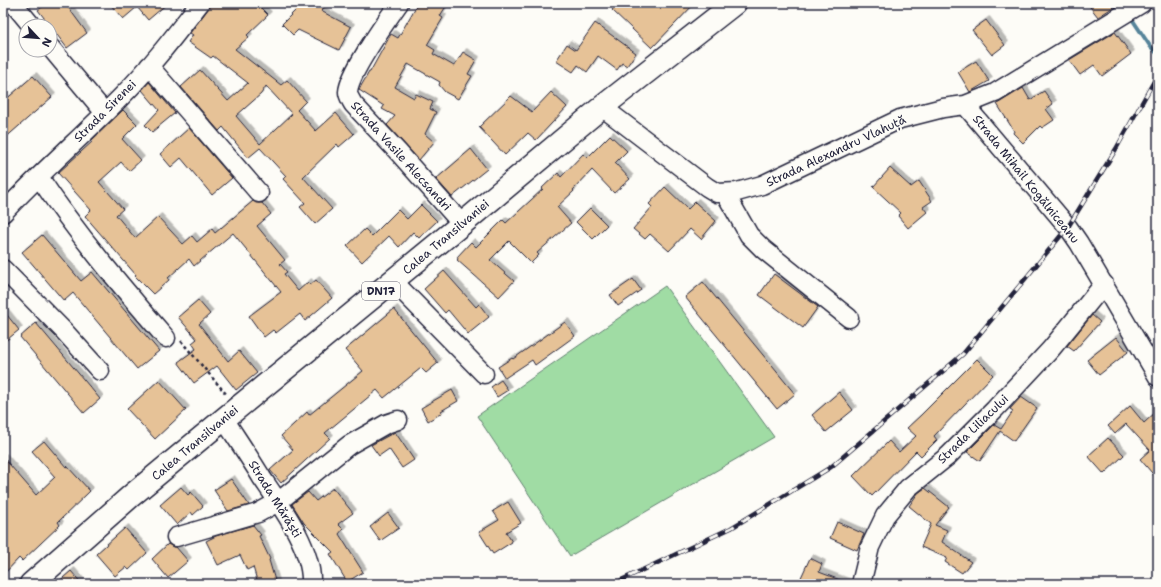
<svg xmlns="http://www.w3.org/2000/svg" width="1161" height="587" font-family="'Shantell Sans',sans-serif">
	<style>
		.green { fill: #a0dca4; stroke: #617f70 }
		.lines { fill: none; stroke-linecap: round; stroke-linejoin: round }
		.stream { stroke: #57849a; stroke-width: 4 }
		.building { fill: #e6c297; stroke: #22223b; fill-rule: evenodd; filter: url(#shadow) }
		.minor-casing { stroke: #22223b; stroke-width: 21 }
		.highway-casing { stroke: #22223b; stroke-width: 25 }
		.path { stroke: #22223b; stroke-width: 2.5; stroke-dasharray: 3 3; stroke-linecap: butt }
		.minor { stroke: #fdfcf7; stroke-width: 18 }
		.highway { stroke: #fdfcf7; stroke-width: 22 }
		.rail-casing { stroke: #22223b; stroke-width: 4.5 }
		.rail { stroke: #fdfcf7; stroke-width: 3; stroke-dasharray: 9; stroke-linecap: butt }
		.labels { text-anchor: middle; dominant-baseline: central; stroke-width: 4; stroke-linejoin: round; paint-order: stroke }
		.shield { fill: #fdfcf7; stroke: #646373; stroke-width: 1 }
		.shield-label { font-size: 11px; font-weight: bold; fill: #22223b }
		.street-label { font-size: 12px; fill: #22223b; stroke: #fdfcf7 }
	</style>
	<defs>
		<filter id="shadow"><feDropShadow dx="3.5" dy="-3.5" stdDeviation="0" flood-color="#0004"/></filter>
	</defs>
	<rect width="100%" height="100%" fill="#fdfcf7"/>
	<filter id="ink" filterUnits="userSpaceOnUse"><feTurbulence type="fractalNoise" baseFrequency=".025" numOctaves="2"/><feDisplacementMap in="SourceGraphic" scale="8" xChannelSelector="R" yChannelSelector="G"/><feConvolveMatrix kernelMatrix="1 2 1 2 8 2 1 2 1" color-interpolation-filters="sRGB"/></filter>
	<g filter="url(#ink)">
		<path class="green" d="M 665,286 L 774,437 L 570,556 L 477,416 Z"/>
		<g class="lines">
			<path class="stream" d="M 1130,16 L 1150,46 L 1158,54"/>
		</g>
		<path class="building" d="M 48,3 L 65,3 L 87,33 L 67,48 L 38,10 Z
			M 109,3 L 168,3 L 148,20 L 137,7 L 123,19 Z
			M 210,3 L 256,3 L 268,15 L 247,35 L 249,37 L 235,49 L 281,85 L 287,80 L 306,101 L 297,110 L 316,131 L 336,113 L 354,134 L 339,147 L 337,144 L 303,177 L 332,209 L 315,224 L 300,207 L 305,203 L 283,179 L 286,176 L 260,148 L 248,158 L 223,127 L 219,131 L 181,87 L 200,70 L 228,101 L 248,83 L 213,56 L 211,58 L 188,42 L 193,35 L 190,33 L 208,9 ZM 266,86 L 292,114 L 260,144 L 236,116 L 261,94 Z
			M 303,3 L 328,3 L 321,11 L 351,27 L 339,50 L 298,30 L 293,35 L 282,24 Z
			M 418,3 L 448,3 L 440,16 L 443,18 L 427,45 L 435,50 L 433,54 L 454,66 L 463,52 L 476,60 L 468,74 L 472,76 L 458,99 L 445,92 L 439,85 L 440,82 L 408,64 L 395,87 L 414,98 L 416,94 L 433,102 L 430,109 L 436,112 L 425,134 L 434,142 L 419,160 L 387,125 L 395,116 L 382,109 L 384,106 L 359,90 L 361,86 L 369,72 L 370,72 L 391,34 L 398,38 Z
			M 618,3 L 695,3 L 652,48 L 612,10 Z
			M 1087,3 L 1120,3 L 1098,17 Z
			M 986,20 L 1005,45 L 992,55 L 972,30 Z
			M 595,23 L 636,53 L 627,66 L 622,63 L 617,70 L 598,56 L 587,72 L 578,65 L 573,72 L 556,61 L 567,44 L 576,50 Z
			M 1115,32 L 1131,54 L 1102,76 L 1094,65 L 1080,75 L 1069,60 Z
			M 976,61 L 989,81 L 970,92 L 958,72 Z
			M 33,76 L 52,97 L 3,140 L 3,102 Z
			M 149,82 L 175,113 L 152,132 L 145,125 L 159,110 L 142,90 Z
			M 1023,88 L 1030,100 L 1044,91 L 1053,104 L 1046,109 L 1054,120 L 1042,128 L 1040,126 L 1023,143 L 1013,133 L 1014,131 L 997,104 Z
			M 551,92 L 567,107 L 536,140 L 528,133 L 505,155 L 479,127 L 511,96 L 532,112 Z
			M 123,110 L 137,124 L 122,139 L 141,160 L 129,171 L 121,162 L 99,182 L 123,209 L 116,215 L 135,238 L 158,217 L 183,244 L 192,236 L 197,242 L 212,229 L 215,233 L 253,201 L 256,203 L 262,203 L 271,214 L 257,226 L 285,260 L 280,264 L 287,272 L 284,274 L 298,291 L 308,282 L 310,285 L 316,280 L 332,298 L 305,321 L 300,314 L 276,333 L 273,330 L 264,337 L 249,316 L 281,292 L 233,233 L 194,266 L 189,259 L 168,278 L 169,280 L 153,294 L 135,276 L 136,275 L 85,216 L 91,210 L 58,173 L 93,141 L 92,140 Z
			M 189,128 L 232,178 L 212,195 L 181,158 L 171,167 L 160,154 Z
			M 610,135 L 627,151 L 615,163 L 630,179 L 614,193 L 592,170 L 573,190 L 574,191 L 557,207 L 571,223 L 537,253 L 539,255 L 531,263 L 509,241 L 490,260 L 514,281 L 499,297 L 457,260 L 458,259 L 457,257 L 471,242 L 476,247 L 503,220 L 506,223 L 543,189 L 542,188 L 558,173 L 561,177 L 583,154 L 587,158 Z
			M 471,149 L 487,169 L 452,197 L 436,179 Z
			M 890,168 L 911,187 L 919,181 L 932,201 L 923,207 L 927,212 L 908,228 L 898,216 L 901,213 L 873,187 Z
			M 665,187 L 688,209 L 695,202 L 716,221 L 701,239 L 690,229 L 669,251 L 650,234 L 645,239 L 633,229 L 652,207 L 649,204 Z
			M 421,205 L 437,221 L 419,238 L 413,232 L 399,247 L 389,236 L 362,262 L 347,246 L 365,229 L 372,236 L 398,210 L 407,219 Z
			M 590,208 L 607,225 L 593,239 L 576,222 Z
			M 42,235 L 81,281 L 92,272 L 159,351 L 137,369 L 73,293 L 64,301 L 22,252 Z
			M 444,271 L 476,307 L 479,304 L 489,317 L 468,334 L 448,310 L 445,313 L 424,289 Z
			M 774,274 L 818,307 L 803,328 L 759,295 Z
			M 633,279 L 641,290 L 618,306 L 610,295 Z
			M 703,282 L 795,394 L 777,409 L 685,297 Z
			M 198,300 L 210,314 L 199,324 L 228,361 L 239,351 L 257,373 L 236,390 L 217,366 L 194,383 L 178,362 L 196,349 L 192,343 L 197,339 L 178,317 Z
			M 394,309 L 438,363 L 426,373 L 421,368 L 384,398 L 377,390 L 325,433 L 330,438 L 281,483 L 270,470 L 293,450 L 281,436 L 307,412 L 309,415 L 363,371 L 345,350 Z
			M 3,310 L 19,330 L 3,343 Z
			M 1092,315 L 1100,322 L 1074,351 L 1067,346 Z
			M 565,322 L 575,336 L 535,365 L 532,360 L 505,378 L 498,367 L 512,358 L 513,359 Z
			M 36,323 L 100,399 L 84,413 L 20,337 Z
			M 1116,337 L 1128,352 L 1099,375 L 1087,360 Z
			M 977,359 L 993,375 L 934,436 L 937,440 L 921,456 L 916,451 L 872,496 L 853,476 L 889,441 L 899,452 L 916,436 L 907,428 L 921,415 Z
			M 159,380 L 186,410 L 155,439 L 127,409 Z
			M 501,380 L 508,390 L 497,397 L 491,387 Z
			M 452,390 L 458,401 L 441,411 L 442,413 L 428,421 L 421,408 Z
			M 839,392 L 853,410 L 826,432 L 812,415 Z
			M 1021,397 L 1037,408 L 1014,441 L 1000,431 L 980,461 L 967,452 L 994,425 L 1001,429 L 1013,411 L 1010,409 Z
			M 1130,406 L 1144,423 L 1158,410 L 1158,480 L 1140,459 L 1150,450 L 1126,424 L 1115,434 L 1108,426 Z
			M 395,432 L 414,460 L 402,468 L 389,449 L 379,456 L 371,445 Z
			M 1108,438 L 1124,455 L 1104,474 L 1088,456 Z
			M 44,441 L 66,467 L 67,466 L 90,491 L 58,522 L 60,525 L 22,561 L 19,558 L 3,575 L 3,457 L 36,495 L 55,477 L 32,451 Z
			M 231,479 L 249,505 L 228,511 L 214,490 Z
			M 181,487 L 188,495 L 191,492 L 203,506 L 193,515 L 191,512 L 177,525 L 160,505 Z
			M 333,488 L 353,513 L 338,524 L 343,529 L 339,534 L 363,572 L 347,582 L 330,554 L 333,552 L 304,523 L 292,504 L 308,492 L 316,501 Z
			M 925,488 L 949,507 L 935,525 L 947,530 L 942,542 L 971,562 L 962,573 L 945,562 L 947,558 L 921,547 L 931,524 L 909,506 L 918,493 Z
			M 508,502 L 521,523 L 506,532 L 512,542 L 493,554 L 479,532 L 499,520 L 493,511 Z
			M 388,513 L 399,528 L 380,541 L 370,527 Z
			M 837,522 L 864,534 L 857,550 L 830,538 Z
			M 253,525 L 261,535 L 259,536 L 270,559 L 269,560 L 276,584 L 258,584 L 253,567 L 247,570 L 240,555 L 218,565 L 206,541 L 216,536 Z
			M 125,528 L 147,553 L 129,570 L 126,567 L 115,576 L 96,554 Z
			M 168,544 L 173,547 L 176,547 L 188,561 L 168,578 L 152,559 Z
			M 810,558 L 822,564 L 819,572 L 848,583 L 848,584 L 798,584 Z
			M 71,571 L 82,584 L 56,584 Z"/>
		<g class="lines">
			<defs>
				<path id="minor" d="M 13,3 L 32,26
					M 399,3 C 387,20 349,73 348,92 C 348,96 351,100 353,104 L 399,153 L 462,224
					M 50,47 L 105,113
					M 149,66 L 259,193
					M 965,105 L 1068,227 L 1079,243 L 1158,377
					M 602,107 L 707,187 L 717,193 L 737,192 L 762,185 L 900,119 L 943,108 L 965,105 L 995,93 L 1142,3
					M 39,177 C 77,234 121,286 166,338
					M 725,193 L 749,235 L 763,249 L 849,318
					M 3,213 C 41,172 83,136 122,96 C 150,68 176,34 200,3
					M 3,269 L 64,331 L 100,371
					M 393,281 L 484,374
					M 224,419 C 237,439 250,458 262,478 C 281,506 313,549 311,584
					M 176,537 L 258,513 L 278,502 L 349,445 L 386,424 L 398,420
					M 861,584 L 870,547 L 885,516 L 908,488 L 948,456 L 995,409 L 1051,349 L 1104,284"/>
				<path id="highway" d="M 31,584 L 131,496 L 224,419 L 462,224 L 602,107 L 735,3"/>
			</defs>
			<use href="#minor" class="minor-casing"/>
			<use href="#highway" class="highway-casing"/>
			<path class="path" d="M 181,341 L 227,395"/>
			<use href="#minor" class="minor"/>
			<use href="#highway" class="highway"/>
			<defs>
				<path id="rail" d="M 613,584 L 731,528 L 831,467 L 963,354 L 1068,227 L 1116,149 L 1158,74"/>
			</defs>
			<use href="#rail" class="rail-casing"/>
			<use href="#rail" class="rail"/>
		</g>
	</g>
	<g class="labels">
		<rect class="shield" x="362" y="282" width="38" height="18" rx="3"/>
		<g class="shield-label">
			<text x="381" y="291">DN17</text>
		</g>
		<g class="street-label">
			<text transform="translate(105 111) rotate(-45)">Strada Sirenei</text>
			<text transform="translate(836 151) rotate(-25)">Strada Alexandru Vlahuță</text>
			<text transform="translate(401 156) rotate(48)">Strada Vasile Alecsandri</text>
			<text transform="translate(1026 179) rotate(51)">Strada Mihail Kogălniceanu</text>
			<text transform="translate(446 237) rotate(-40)">Calea Transilvaniei</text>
			<text transform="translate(973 429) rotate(-44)">Strada Liliacului</text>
			<text transform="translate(195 443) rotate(-40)">Calea Transilvaniei</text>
			<text transform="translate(275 499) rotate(58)">Strada Mărăști</text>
		</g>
	</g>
	<rect width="1161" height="587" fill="none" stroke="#fdfcf7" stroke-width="16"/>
	<rect x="8" y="8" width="1145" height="571" fill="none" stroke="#22223b" stroke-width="1.5" filter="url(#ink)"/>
	<g transform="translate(38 38) rotate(116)"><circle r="19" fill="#fdfcf7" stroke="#a5a5ac"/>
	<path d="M0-3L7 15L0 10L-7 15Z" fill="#22223b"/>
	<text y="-6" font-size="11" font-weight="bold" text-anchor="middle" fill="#22223b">N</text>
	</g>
</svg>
